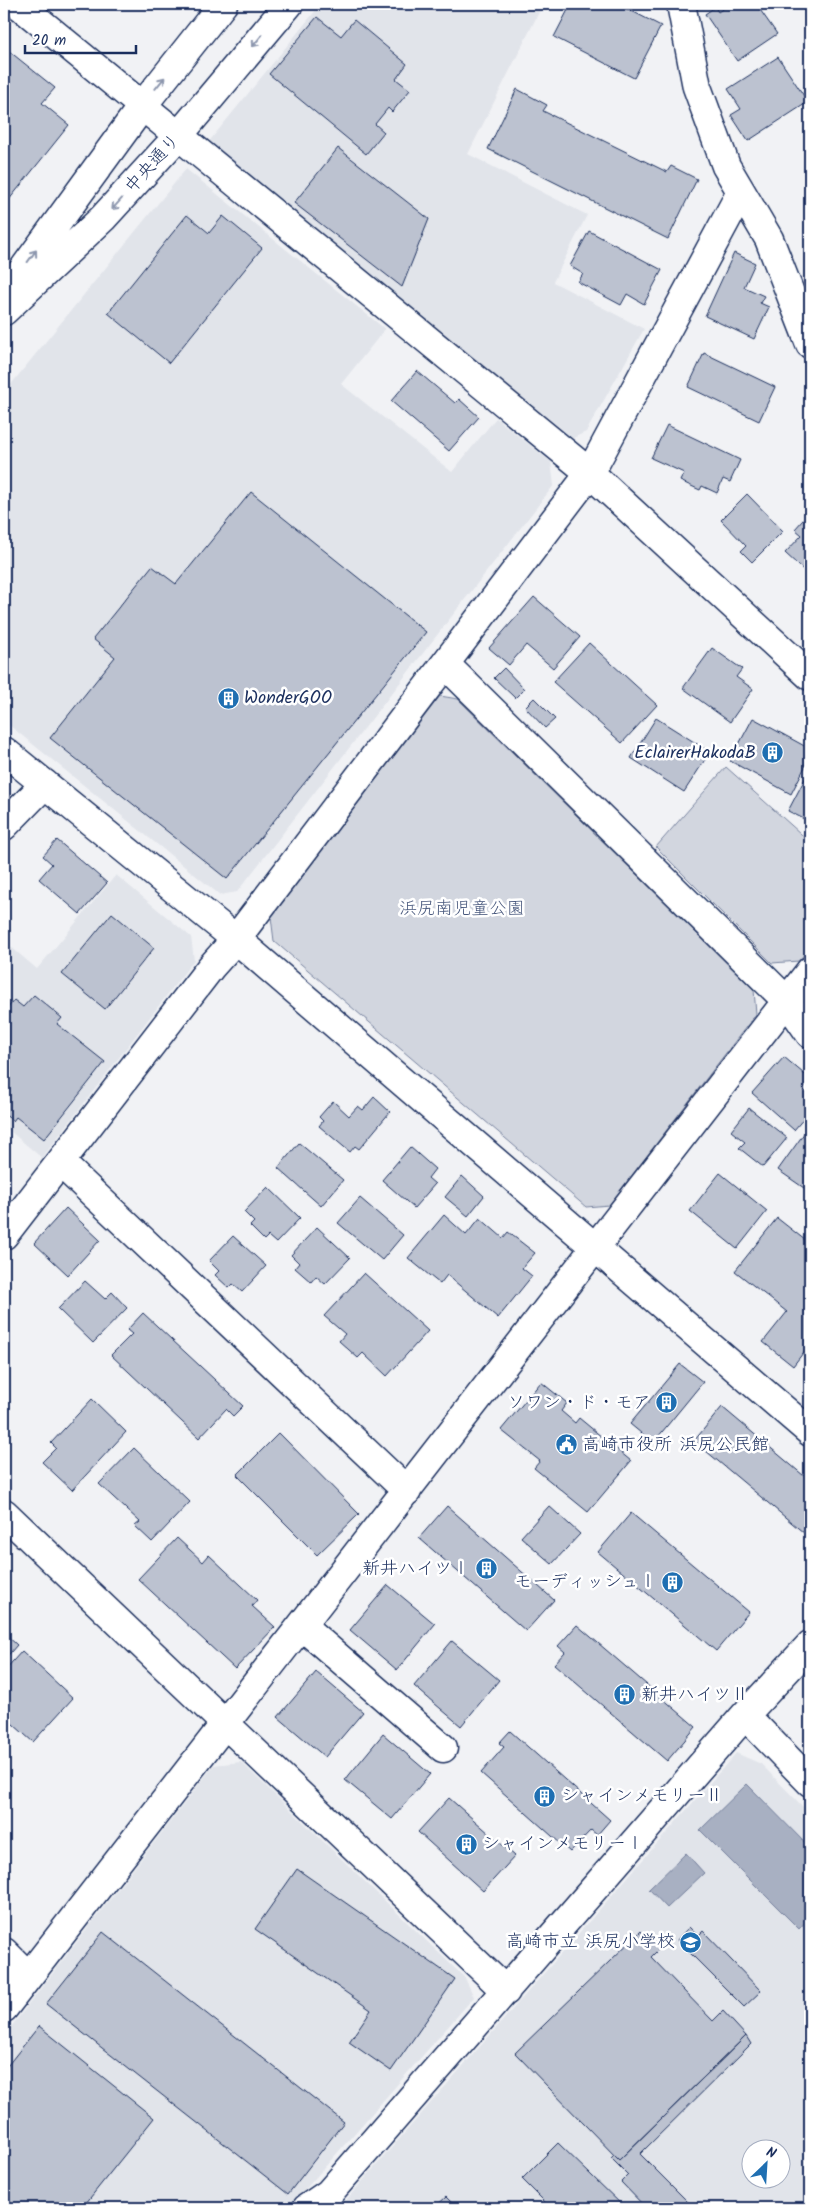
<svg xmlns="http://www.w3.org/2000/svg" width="814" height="2212" font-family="Kalam,'Klee One',sans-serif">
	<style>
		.built { fill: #e1e4ea; fill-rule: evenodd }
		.green { fill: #d2d6df; stroke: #76829e }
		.water { fill: #a8b0c2; stroke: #707c9a }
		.building { fill: #bcc2d0; stroke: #1b2f5e }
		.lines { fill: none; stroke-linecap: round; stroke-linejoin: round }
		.minor-casing { stroke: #1b2f5e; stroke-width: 31 }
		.minor { stroke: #fff; stroke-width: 28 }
		.oneway { stroke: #8d97ae }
		.labels { text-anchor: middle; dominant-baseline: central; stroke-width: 5; stroke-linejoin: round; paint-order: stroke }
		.street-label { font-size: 18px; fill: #1b2f5e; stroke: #fff }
		.poi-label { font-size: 18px; fill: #1b2f5e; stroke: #fff; text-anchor: start }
		.park-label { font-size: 18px; fill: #49597e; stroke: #fff }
	</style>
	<rect width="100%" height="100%" fill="#f1f2f5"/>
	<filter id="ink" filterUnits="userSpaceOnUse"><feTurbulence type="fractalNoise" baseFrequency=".02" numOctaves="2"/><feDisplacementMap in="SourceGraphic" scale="10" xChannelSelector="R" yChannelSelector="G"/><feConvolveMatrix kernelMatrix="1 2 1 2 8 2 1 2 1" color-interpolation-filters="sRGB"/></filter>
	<g filter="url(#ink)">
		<path class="built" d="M 321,4 L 543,4 L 468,154 L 587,215 L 553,282 L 644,329 L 586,432 L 573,438 L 207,144 Z
			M 186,169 L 385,329 L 341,384 L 452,472 L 496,418 L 551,462 L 554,485 L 237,892 L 220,895 L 4,721 L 4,393 Z
			M 116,875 L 191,937 L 194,960 L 42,1158 L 4,1126 L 4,941 L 37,969 Z
			M 736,1753 L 761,1764 L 810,1814 L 810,2208 L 339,2208 ZM 752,2150 L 782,2150 L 782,2180 L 752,2180 Z
			M 241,1762 L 465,1978 L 474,1997 L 289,2208 L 4,2208 L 4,2036 L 214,1765 Z"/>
		<path class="green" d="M 440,696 L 458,699 L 754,990 L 756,1014 L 609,1205 L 586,1207 L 274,941 L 271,917 Z
			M 726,767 L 810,842 L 810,946 L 799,961 L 772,963 L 656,847 Z"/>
		<path class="water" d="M 747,1784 L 810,1848 L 810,1917 L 799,1929 L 700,1830 Z
			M 686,1853 L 704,1873 L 667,1908 L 649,1889 Z"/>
		<path class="building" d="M 571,4 L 618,4 L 661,26 L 634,78 L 554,37 Z
			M 730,4 L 756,4 L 777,34 L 737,61 L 705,14 L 715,7 L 718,12 Z
			M 317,17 L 341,36 L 354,20 L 407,64 L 396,79 L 410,90 L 392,112 L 388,108 L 375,124 L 384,132 L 366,154 L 269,74 Z
			M 4,47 L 55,88 L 42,103 L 69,125 L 4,206 Z
			M 778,57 L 808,102 L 748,141 L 731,115 L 741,109 L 728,89 Z
			M 517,89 L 547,105 L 543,111 L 667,172 L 671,166 L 697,179 L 668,239 L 488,149 Z
			M 338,148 L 429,219 L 402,287 L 294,203 Z
			M 187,215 L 209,233 L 223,216 L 262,248 L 169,363 L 108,313 Z
			M 589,231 L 662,270 L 644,304 L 627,294 L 621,305 L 578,282 L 583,274 L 570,266 Z
			M 734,253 L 755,263 L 744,287 L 764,296 L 760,303 L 769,307 L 754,339 L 705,316 Z
			M 704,353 L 775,387 L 759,421 L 688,387 Z
			M 417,371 L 455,403 L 459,399 L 479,417 L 449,451 L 391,401 Z
			M 667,425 L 740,460 L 730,482 L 723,479 L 717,493 L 702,486 L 700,490 L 680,481 L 684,473 L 651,458 Z
			M 251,492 L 426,632 L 227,879 L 50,738 L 115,657 L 93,639 L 152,566 L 176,584 Z
			M 747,494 L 783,531 L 752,562 L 741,551 L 746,546 L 721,520 Z
			M 810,512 L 810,576 L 785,553 L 802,535 L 795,529 Z
			M 810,579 L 810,591 L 804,585 Z
			M 534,597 L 580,637 L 553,668 L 526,645 L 509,665 L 489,648 Z
			M 589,643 L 657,705 L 622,743 L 553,682 Z
			M 712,648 L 742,669 L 736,677 L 753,689 L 730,722 L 683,688 Z
			M 504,668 L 524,689 L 515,698 L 494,678 Z
			M 534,698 L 555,719 L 545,728 L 525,707 Z
			M 656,718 L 710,752 L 684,792 L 631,758 Z
			M 753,718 L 810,749 L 810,757 L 791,794 L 730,761 Z
			M 810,769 L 810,822 L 788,811 Z
			M 57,840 L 107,883 L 80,914 L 39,879 L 52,864 L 43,856 Z
			M 112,913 L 154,948 L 105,1009 L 62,974 Z
			M 34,995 L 62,1018 L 57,1024 L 105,1062 L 44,1139 L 16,1117 L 13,1121 L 4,1114 L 4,1013 L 14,1000 L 23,1007 Z
			M 784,1057 L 810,1079 L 803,1089 L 810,1096 L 810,1111 L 794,1130 L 752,1093 Z
			M 374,1097 L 390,1112 L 359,1149 L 355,1146 L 350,1152 L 319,1126 L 323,1121 L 319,1117 L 333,1101 L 349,1116 L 358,1106 L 363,1110 Z
			M 749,1108 L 787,1138 L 763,1167 L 739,1148 L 745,1142 L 731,1131 Z
			M 810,1125 L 810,1178 L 804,1188 L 778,1170 Z
			M 299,1143 L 343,1180 L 321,1206 L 278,1168 Z
			M 410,1147 L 435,1169 L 428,1178 L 435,1184 L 414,1208 L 382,1180 Z
			M 720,1173 L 767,1211 L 737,1249 L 690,1211 Z
			M 462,1176 L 484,1196 L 468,1216 L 445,1197 Z
			M 268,1187 L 300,1218 L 276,1243 L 268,1236 L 264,1240 L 250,1226 L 254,1222 L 244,1212 Z
			M 360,1198 L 403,1235 L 382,1260 L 338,1223 Z
			M 66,1208 L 100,1240 L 68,1275 L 34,1243 Z
			M 444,1215 L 466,1235 L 480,1218 L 503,1238 L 508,1232 L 535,1253 L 522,1268 L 532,1276 L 498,1318 L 447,1275 L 440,1284 L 408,1258 Z
			M 777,1218 L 810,1244 L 810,1344 L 793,1366 L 763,1342 L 787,1312 L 735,1271 Z
			M 317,1227 L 350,1258 L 325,1284 L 316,1276 L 311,1282 L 295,1268 L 299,1263 L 291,1255 Z
			M 233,1236 L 266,1266 L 242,1292 L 233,1284 L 229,1288 L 215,1275 L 219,1271 L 209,1261 Z
			M 364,1273 L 428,1331 L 387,1376 L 363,1353 L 358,1358 L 339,1341 L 345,1334 L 324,1316 Z
			M 85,1281 L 105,1299 L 112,1292 L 127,1308 L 93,1343 L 58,1309 Z
			M 143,1313 L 243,1406 L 233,1416 L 226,1409 L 199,1438 L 111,1355 L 132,1334 L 127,1330 Z
			M 680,1364 L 703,1382 L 653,1443 L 630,1424 Z
			M 541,1382 L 567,1403 L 561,1411 L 575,1423 L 579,1418 L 631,1461 L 588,1512 L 534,1468 L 540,1461 L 501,1430 Z
			M 92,1399 L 126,1432 L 72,1490 L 42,1462 L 56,1448 L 51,1443 Z
			M 722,1407 L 810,1481 L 810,1538 L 694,1441 Z
			M 279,1433 L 359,1514 L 317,1555 L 237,1475 Z
			M 134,1448 L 190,1502 L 152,1542 L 135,1526 L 140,1522 L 99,1484 Z
			M 447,1506 L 554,1600 L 526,1631 L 419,1538 Z
			M 549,1506 L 580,1534 L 552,1564 L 521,1537 Z
			M 631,1513 L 749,1612 L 716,1651 L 598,1552 Z
			M 177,1538 L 203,1562 L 209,1555 L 257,1600 L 252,1606 L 275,1627 L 235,1669 L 138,1579 Z
			M 388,1585 L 435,1624 L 397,1670 L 350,1630 Z
			M 577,1625 L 696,1727 L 667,1761 L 554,1664 L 565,1652 L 558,1646 Z
			M 4,1633 L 17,1645 L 4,1660 Z
			M 452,1641 L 499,1680 L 461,1726 L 414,1686 Z
			M 22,1651 L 73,1698 L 33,1742 L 4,1716 L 4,1671 Z
			M 316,1672 L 363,1712 L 325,1757 L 278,1717 Z
			M 510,1731 L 610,1820 L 597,1835 L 591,1830 L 570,1852 L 481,1773 L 504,1747 L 499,1743 Z
			M 383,1734 L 430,1774 L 392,1819 L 345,1780 Z
			M 449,1798 L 515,1856 L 483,1891 L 418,1832 Z
			M 297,1869 L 455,1979 L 391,2071 L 349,2042 L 371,2010 L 255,1929 Z
			M 689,1927 L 698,1936 L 703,1931 L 761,1991 L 744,2007 L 677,1940 Z
			M 641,1931 L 659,1949 L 651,1957 L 713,2021 L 723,2011 L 746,2036 L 619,2160 L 515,2053 Z
			M 103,1932 L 344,2122 L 288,2194 L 46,2004 Z
			M 39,2026 L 154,2118 L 82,2208 L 4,2208 L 4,2070 Z
			M 746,2036 L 751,2044 L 640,2154 L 693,2207 L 646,2208 L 621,2182 L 628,2175 L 611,2158 L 614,2155 L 619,2160 Z
			M 558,2143 L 625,2208 L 551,2208 L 522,2179 Z
			M 446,2197 L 457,2208 L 434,2208 Z"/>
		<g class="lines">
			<defs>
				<path id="minor" d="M 18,4 L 590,473 L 810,676
					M 681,4 L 697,87 L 726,166 L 769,239 L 810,344
					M 6,293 L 143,105 L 223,4
					M 4,311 L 103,218 L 179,135 L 289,4
					M 445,664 L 787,1001 L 810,1034
					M 4,751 L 236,939 L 810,1432
					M 4,826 L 45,784
					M 61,1163 L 407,1491
					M 4,1235 L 211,967 L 236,939 L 590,473 L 740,194
					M 4,1513 L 506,1991
					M 302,1626 L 443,1748
					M 745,1715 L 810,1782
					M 4,1952 L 28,1976
					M 4,2008 L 810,971
					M 307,2208 L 329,2193 L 745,1715 L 810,1645"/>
			</defs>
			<use href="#minor" class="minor-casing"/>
			<use href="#minor" class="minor"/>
		</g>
		<defs><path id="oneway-shaft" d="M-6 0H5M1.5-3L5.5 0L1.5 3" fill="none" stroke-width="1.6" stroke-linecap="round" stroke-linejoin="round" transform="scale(1.25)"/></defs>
		<g class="oneway">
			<use href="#oneway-shaft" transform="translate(257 41) rotate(130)"/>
			<use href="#oneway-shaft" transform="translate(160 83) rotate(-51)"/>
			<use href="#oneway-shaft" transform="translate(117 204) rotate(132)"/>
			<use href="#oneway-shaft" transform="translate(32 256) rotate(-54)"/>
		</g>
	</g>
	<defs>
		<symbol id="building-disc" viewBox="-11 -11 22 22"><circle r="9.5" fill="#1f6fb2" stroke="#fff"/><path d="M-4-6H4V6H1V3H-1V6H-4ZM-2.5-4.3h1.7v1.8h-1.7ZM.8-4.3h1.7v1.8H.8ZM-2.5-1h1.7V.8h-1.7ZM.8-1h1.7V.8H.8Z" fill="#fff"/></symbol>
		<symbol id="civic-disc" viewBox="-11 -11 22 22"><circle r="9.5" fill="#1f6fb2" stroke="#fff"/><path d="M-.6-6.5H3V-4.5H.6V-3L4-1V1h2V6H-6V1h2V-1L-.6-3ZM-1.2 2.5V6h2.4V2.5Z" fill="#fff"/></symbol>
		<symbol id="school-disc" viewBox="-11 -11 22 22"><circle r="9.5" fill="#1f6fb2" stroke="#fff"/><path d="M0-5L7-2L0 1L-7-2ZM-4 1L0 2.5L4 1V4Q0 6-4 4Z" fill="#fff"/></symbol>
	</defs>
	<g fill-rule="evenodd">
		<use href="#building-disc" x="216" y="686" width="25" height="25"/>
		<use href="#building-disc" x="760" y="740" width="25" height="25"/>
		<use href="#building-disc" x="654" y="1390" width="25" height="25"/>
		<use href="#civic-disc" x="554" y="1432" width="25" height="25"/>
		<use href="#building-disc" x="474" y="1556" width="25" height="25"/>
		<use href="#building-disc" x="660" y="1570" width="25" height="25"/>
		<use href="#building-disc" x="612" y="1682" width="25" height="25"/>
		<use href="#building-disc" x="532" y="1784" width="25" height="25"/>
		<use href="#building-disc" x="454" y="1832" width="25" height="25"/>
		<use href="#school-disc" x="678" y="1930" width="25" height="25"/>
	</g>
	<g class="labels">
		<g class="street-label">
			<text transform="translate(153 164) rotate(-48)">中央通り</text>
		</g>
		<g class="poi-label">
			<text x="244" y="698">WonderGOO</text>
			<text x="756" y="753" text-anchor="end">EclairerHakodaB</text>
			<text x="651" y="1403" text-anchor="end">ソワン・ド・モア</text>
			<text x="582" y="1445">高崎市役所 浜尻公民館</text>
			<text x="470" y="1569" text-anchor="end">新井ハイツⅠ</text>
			<text x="657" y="1582" text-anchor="end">モーディッシュⅠ</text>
			<text x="641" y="1695">新井ハイツⅡ</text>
			<text x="561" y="1796">シャインメモリーⅡ</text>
			<text x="482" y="1844">シャインメモリーⅠ</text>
			<text x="675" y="1942" text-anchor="end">高崎市立 浜尻小学校</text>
		</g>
		<g class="park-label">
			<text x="462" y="909">浜尻南児童公園</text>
		</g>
	</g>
	<rect width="814" height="2212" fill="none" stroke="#fff" stroke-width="20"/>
	<rect x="10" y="10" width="794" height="2192" fill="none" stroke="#1b2f5e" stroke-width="2" filter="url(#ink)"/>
	<g transform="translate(766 2164) rotate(25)"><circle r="24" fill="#ffffff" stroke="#a4acbf"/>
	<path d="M0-4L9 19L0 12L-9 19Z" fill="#1f6fb2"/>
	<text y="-8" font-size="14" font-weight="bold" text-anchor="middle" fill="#1b2f5e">N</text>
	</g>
	<path d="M25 45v8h111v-8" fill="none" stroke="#1b2f5e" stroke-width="2.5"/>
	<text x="32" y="45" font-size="15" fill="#1b2f5e" stroke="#ffffff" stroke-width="4" paint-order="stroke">20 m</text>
</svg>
